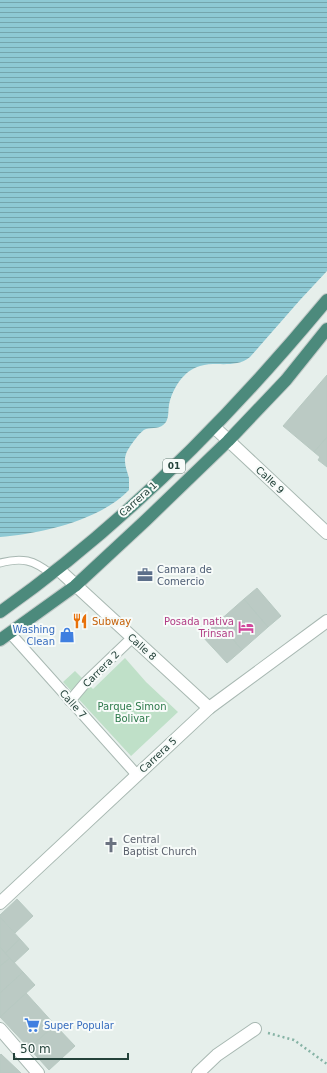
<svg xmlns="http://www.w3.org/2000/svg" width="327" height="1073" font-family="'DejaVu Sans',sans-serif">
	<style>
		.green { fill: #bfe0c8 }
		.water { fill: url(#water-rules) }
		.building { fill: #bbcac4; stroke: #b8c9c2 }
		.lines { fill: none; stroke-linecap: round; stroke-linejoin: round }
		.service-casing { stroke: #a8b8b2; stroke-width: 9 }
		.pedestrian-casing { stroke: #a8b8b2; stroke-width: 12 }
		.minor-casing { stroke: #a8b8b2; stroke-width: 14 }
		.tertiary-casing { stroke: #a8b8b2; stroke-width: 14 }
		.trunk-casing { stroke: #c2cac8; stroke-width: 14 }
		.path { stroke: #86b3a5; stroke-width: 2.5; stroke-dasharray: 2 3; stroke-linecap: butt }
		.service { stroke: #fff; stroke-width: 7 }
		.pedestrian { stroke: #fff; stroke-width: 10 }
		.minor { stroke: #fff; stroke-width: 12 }
		.tertiary { stroke: #fff; stroke-width: 12 }
		.trunk { stroke: #4c8a7c; stroke-width: 12 }
		.labels { text-anchor: middle; dominant-baseline: central; stroke-width: 4; stroke-linejoin: round; paint-order: stroke }
		.shield { fill: #f7fbf9; stroke: #637a73; stroke-width: 1 }
		.shield-label { font-size: 9px; font-weight: bold; fill: #24423a }
		.street-label { font-size: 10px; fill: #24423a; stroke: #f7fbf9 }
		.service-label { font-size: 10px; fill: #4e5e75; stroke: #f7fbf9; text-anchor: start }
		.food-label { font-size: 10px; fill: #c56008; stroke: #f7fbf9; text-anchor: start }
		.hotel-label { font-size: 10px; fill: #b23c85; stroke: #f7fbf9; text-anchor: end }
		.shop-label { font-size: 10px; fill: #366cbe; stroke: #f7fbf9; text-anchor: end }
		.park-label { font-size: 10px; fill: #2d7a4b; stroke: #f7fbf9 }
		.worship-label { font-size: 10px; fill: #5b616d; stroke: #f7fbf9; text-anchor: start }
	</style>
	<defs>
		<pattern id="water-rules" width="6" height="5" patternUnits="userSpaceOnUse"><rect width="6" height="5" fill="#8ec9d4"/><path d="M0 2.5h6" fill="none" stroke="#74a5ad"/></pattern>
	</defs>
	<rect width="100%" height="100%" fill="#e6efeb"/>
	<path class="green" d="M 125,658 L 146,682 L 178,712 L 131,756 L 63,682 L 75,671 L 93,689 Z"/>
	<path class="water" d="M 0,0 L 327,0 L 327,271 L 300,300 L 250,357 C 235,369 217,361 200,366 C 184,370 172,389 169,405 C 168,411 169,417 166,422 C 160,430 153,427 146,429 C 141,430 128,448 126,454 C 123,462 127,471 129,478 C 129,482 129,486 129,490 C 101,520 40,534 0,537 Z"/>
	<path class="building" d="M 327,375 L 327,437 L 314,452 L 283,426 Z
		M 327,437 L 327,467 L 318,460 L 320,457 L 314,452 Z
		M 257,588 L 281,616 L 268,627 L 244,599 Z
		M 244,599 L 268,627 L 242,650 L 218,622 Z
		M 218,622 L 242,650 L 227,663 L 202,636 Z
		M 17,899 L 33,916 L 15,933 L 0,917 L 0,915 Z
		M 0,917 L 20,939 L 5,953 L 0,947 Z
		M 20,939 L 29,949 L 14,963 L 5,953 Z
		M 0,947 L 10,958 L 0,966 Z
		M 10,958 L 23,972 L 0,993 L 0,966 Z
		M 23,972 L 35,985 L 0,1017 L 0,993 Z
		M 26,993 L 55,1025 L 29,1048 L 0,1017 Z
		M 55,1025 L 75,1046 L 49,1070 L 29,1048 Z
		M 1,1054 L 21,1073 L 0,1073 L 0,1055 Z"/>
	<g class="lines">
		<defs>
			<path id="service" d="M 0,563 C 22,557 34,560 51,574"/>
			<path id="pedestrian" d="M 10,633 L 137,775
				M 70,701 L 86,682 L 132,638"/>
			<path id="minor" d="M 214,427 L 327,533
				M 58,569 L 209,708
				M 198,1073 L 217,1055 L 255,1029"/>
			<path id="tertiary" d="M 0,903 L 209,708 L 327,621
				M 0,1029 L 38,1073"/>
			<path id="trunk" d="M 0,612 C 124,525 231,416 327,300
				M 0,640 L 75,586 L 145,521 L 228,441 L 286,380 L 327,329"/>
		</defs>
		<use href="#service" class="service-casing"/>
		<use href="#pedestrian" class="pedestrian-casing"/>
		<use href="#minor" class="minor-casing"/>
		<use href="#tertiary" class="tertiary-casing"/>
		<use href="#trunk" class="trunk-casing"/>
		<path class="path" d="M 268,1033 L 294,1040 L 327,1064"/>
		<use href="#service" class="service"/>
		<use href="#pedestrian" class="pedestrian"/>
		<use href="#minor" class="minor"/>
		<use href="#tertiary" class="tertiary"/>
		<use href="#trunk" class="trunk"/>
	</g>
	<defs>
		<symbol id="office-bare" viewBox="-9 -9 18 18"><path d="M-6-3h4V-5.5h4V-3h4V5H-6ZM-1-4.5V-3h2v-1.5ZM-6 0V1H6V0Z" fill="#5c6f8a" stroke="#f7fbf9" stroke-width="2.5" paint-order="stroke"/></symbol>
		<symbol id="restaurant-bare" viewBox="-9 -9 18 18"><path d="M-5-6h1v4h1v-4h1v4h1v-4h1v5L-1.5 .5V6h-2V.5L-5-1ZM5-6V6H3V1.5H1.5Q1.5-4 5-6Z" fill="#e8710a" stroke="#f7fbf9" stroke-width="2.5" paint-order="stroke"/></symbol>
		<symbol id="hotel-bare" viewBox="-9 -9 18 18"><path d="M-6-4.5h1.5V1H6V5H4.5V3h-9V5H-6ZM-4 0a1.8 1.8 0 1 1 3.6 0ZM.5 0V-2.5h3Q6-2.5 6 0Z" fill="#d1479c" stroke="#f7fbf9" stroke-width="2.5" paint-order="stroke"/></symbol>
		<symbol id="shop-bare" viewBox="-9 -9 18 18"><path d="M-5-2.5h2.3a2.7 3.5 0 0 1 5.4 0H5L5.5 6h-11ZM-1.5-2.5h3a1.5 2.3 0 0 0-3 0Z" fill="#3f7fe0" stroke="#f7fbf9" stroke-width="2.5" paint-order="stroke"/></symbol>
		<symbol id="church-bare" viewBox="-9 -9 18 18"><path d="M-1.2-6h2.4v3.5h3.3v2.4h-3.3V6h-2.4V-.1h-3.3v-2.4h3.3Z" fill="#6b7280" stroke="#f7fbf9" stroke-width="2.5" paint-order="stroke"/></symbol>
		<symbol id="supermarket-bare" viewBox="-9 -9 18 18"><path d="M-6-5.5h2.5l.6 2H6L4.5 2H-2.5L-4.4-4H-6ZM-1.5 3.2a1.3 1.3 0 1 0 .1 0ZM3 3.2a1.3 1.3 0 1 0 .1 0Z" fill="#3f7fe0" stroke="#f7fbf9" stroke-width="2.5" paint-order="stroke"/></symbol>
	</defs>
	<g fill-rule="evenodd">
		<use href="#office-bare" x="134" y="564" width="22" height="22"/>
		<use href="#restaurant-bare" x="69" y="610" width="22" height="22"/>
		<use href="#hotel-bare" x="235" y="616" width="22" height="22"/>
		<use href="#shop-bare" x="56" y="624" width="22" height="22"/>
		<use href="#church-bare" x="100" y="834" width="22" height="22"/>
		<use href="#supermarket-bare" x="21" y="1014" width="22" height="22"/>
	</g>
	<g class="labels">
		<rect class="shield" x="163" y="459" width="22" height="14" rx="3"/>
		<g class="shield-label">
			<text x="174" y="466">01</text>
		</g>
		<g class="street-label">
			<text transform="translate(270 480) rotate(43)">Calle 9</text>
			<text transform="translate(138 499) rotate(-42)">Carrera 1</text>
			<text transform="translate(142 647) rotate(42)">Calle 8</text>
			<text transform="translate(101 669) rotate(-45)">Carrera 2</text>
			<text transform="translate(73 704) rotate(48)">Calle 7</text>
			<text transform="translate(158 755) rotate(-43)">Carrera 5</text>
		</g>
		<g class="service-label">
			<text x="157" y="569">Camara de<tspan x="157" dy="12">Comercio</tspan></text>
		</g>
		<g class="food-label">
			<text x="92" y="621">Subway</text>
		</g>
		<g class="hotel-label">
			<text x="234" y="621">Posada nativa<tspan x="234" dy="12">Trinsan</tspan></text>
		</g>
		<g class="shop-label">
			<text x="55" y="629">Washing<tspan x="55" dy="12">Clean</tspan></text>
			<text x="44" y="1025" text-anchor="start">Super Popular</text>
		</g>
		<g class="park-label">
			<text x="132" y="706">Parque Simon<tspan x="132" dy="12">Bolivar</tspan></text>
		</g>
		<g class="worship-label">
			<text x="123" y="839">Central<tspan x="123" dy="12">Baptist Church</tspan></text>
		</g>
	</g>
	<path d="M14 1053v6h114v-6" fill="none" stroke="#24423a" stroke-width="2"/>
	<text x="20" y="1053" font-size="12" fill="#24423a" stroke="#f7fbf9" stroke-width="3" paint-order="stroke">50 m</text>
</svg>
